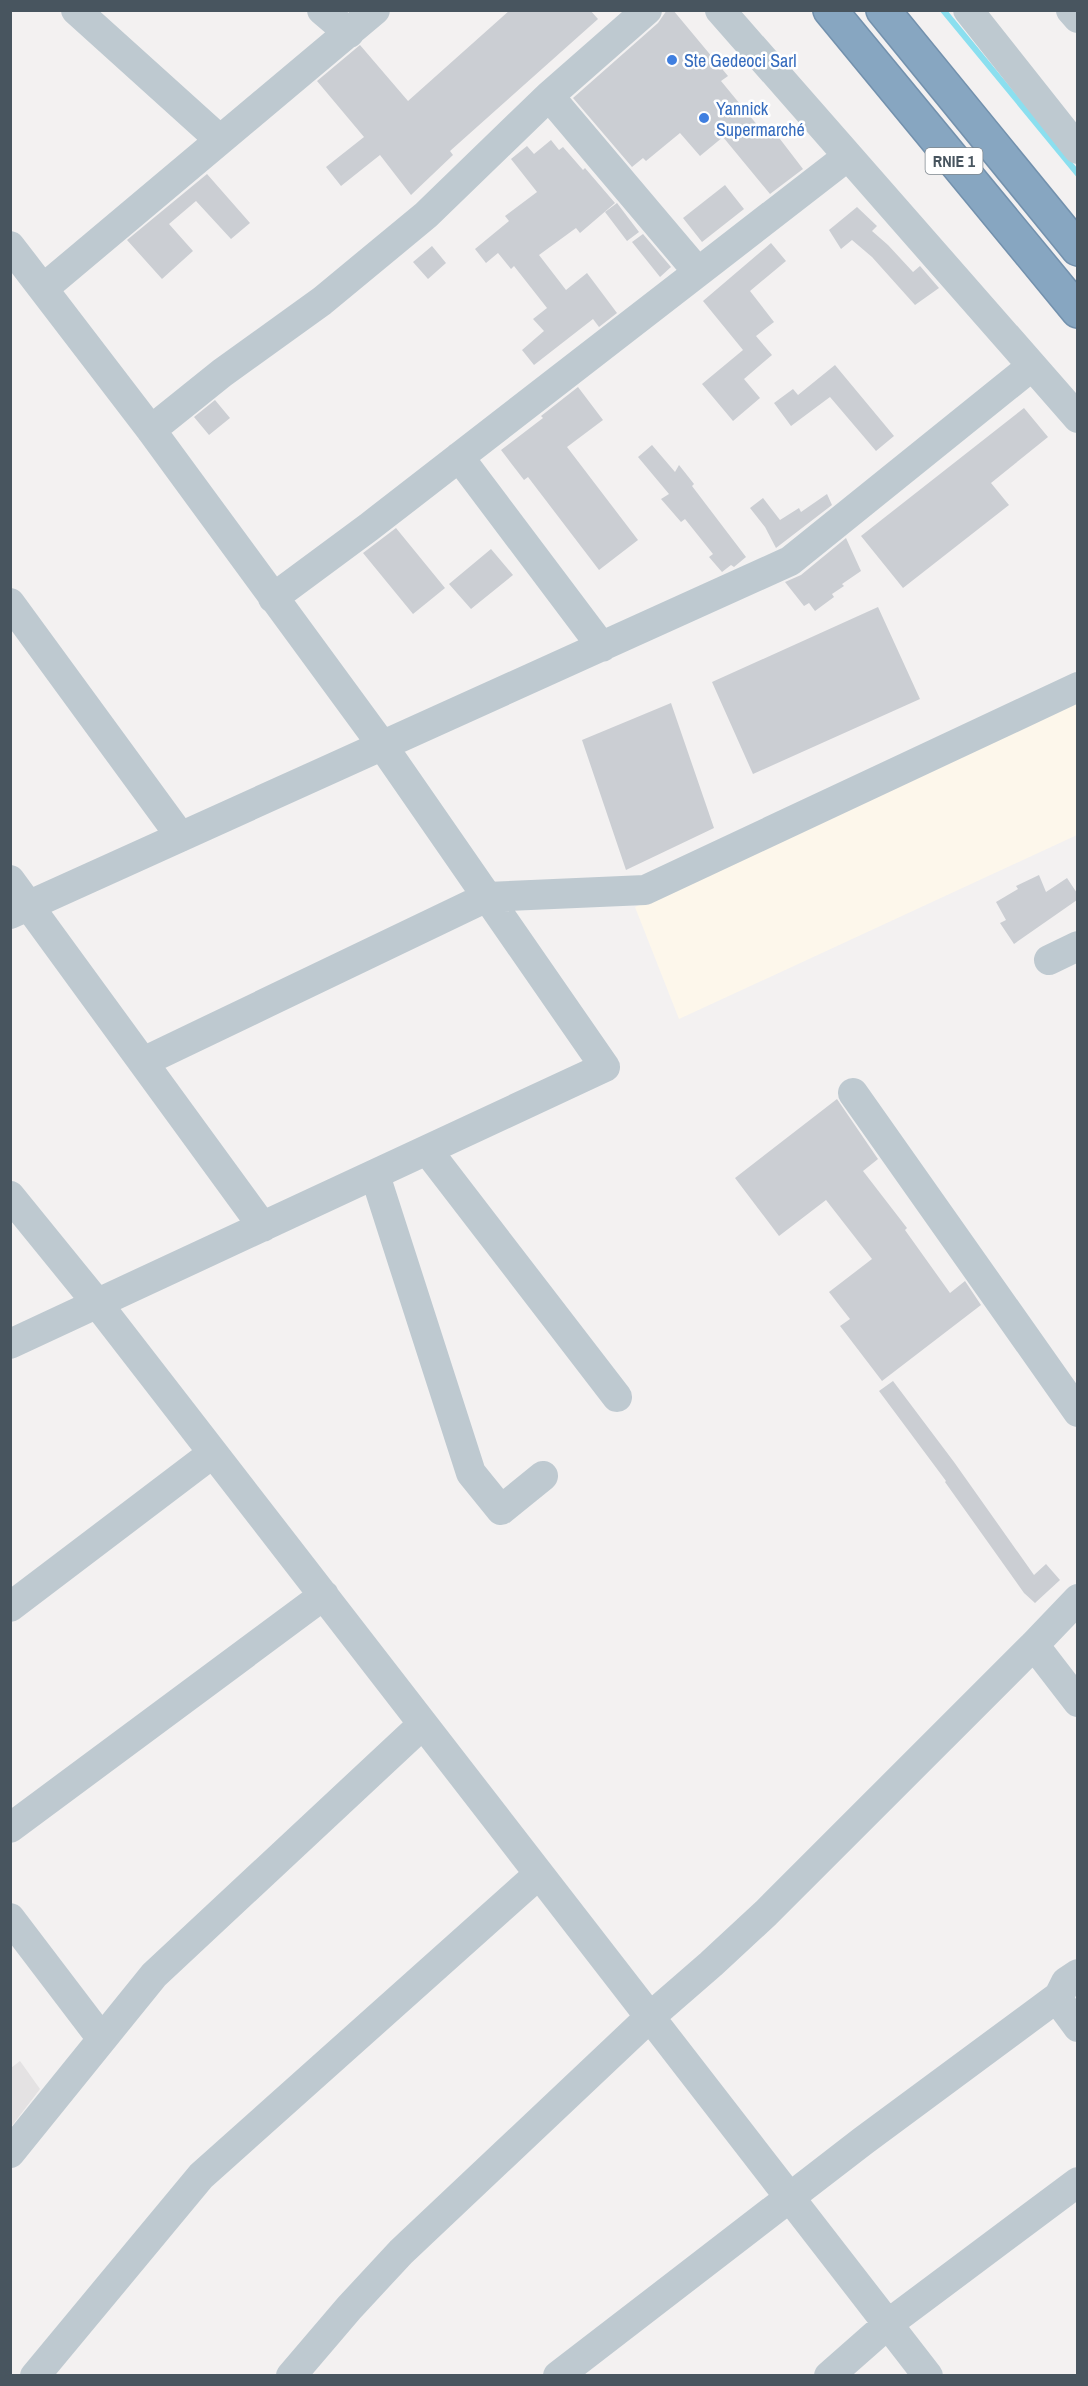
<svg xmlns="http://www.w3.org/2000/svg" width="1088" height="2386" font-family="'Archivo Narrow',sans-serif">
	<style>
		.commercial { fill: #fdf7eb }
		.education { fill: #e4e2e3 }
		.lines { fill: none; stroke-linecap: round; stroke-linejoin: round }
		.stream { stroke: #8bdfef; stroke-width: 6 }
		.building { fill: #cbced3 }
		.highway-casing { stroke: #7391ad; stroke-width: 36 }
		.minor { stroke: #bec9d0; stroke-width: 30 }
		.highway { stroke: #87a6c1; stroke-width: 33 }
		.shop-dot { fill: #3f7fe0; stroke: #fff; stroke-width: 2 }
		.labels { text-anchor: middle; dominant-baseline: central; stroke-width: 5; stroke-linejoin: round; paint-order: stroke }
		.shield { fill: #fff; stroke: #7f888f; stroke-width: 1.5 }
		.shield-label { font-size: 16px; font-weight: bold; fill: #48555f }
		.shop-label { font-size: 18px; fill: #366cbe; stroke: #fff; text-anchor: start }
	</style>
	<rect width="100%" height="100%" fill="#f3f1f1"/>
	<path class="commercial" d="M 1077,701 L 1077,835 L 679,1019 L 635,907 Z"/>
	<path class="education" d="M 20,2061 L 40,2089 L 11,2127 L 11,2068 Z"/>
	<g class="lines">
		<path class="stream" d="M 943,10 L 1078,174"/>
	</g>
	<path class="building" d="M 510,10 L 590,10 L 598,19 L 450,151 L 453,155 L 411,195 L 380,155 L 341,186 L 326,167 L 364,137 L 317,81 L 360,45 L 408,101 Z
		M 667,10 L 673,10 L 728,76 L 721,81 L 763,132 L 770,126 L 803,169 L 770,194 L 723,137 L 700,156 L 680,133 L 646,161 L 643,158 L 632,167 L 573,98 L 658,23 Z
		M 551,140 L 559,150 L 563,147 L 583,170 L 585,168 L 615,203 L 580,233 L 576,228 L 539,255 L 566,290 L 587,273 L 617,313 L 599,327 L 593,319 L 534,365 L 522,350 L 544,331 L 533,319 L 547,308 L 514,266 L 511,269 L 498,253 L 486,263 L 475,249 L 509,221 L 505,216 L 537,192 L 511,159 L 527,146 L 534,154 Z
		M 207,174 L 250,223 L 231,239 L 196,201 L 169,224 L 193,251 L 162,279 L 127,240 Z
		M 725,185 L 744,209 L 702,242 L 683,218 Z
		M 617,203 L 639,232 L 627,241 L 605,212 Z
		M 857,207 L 877,226 L 872,231 L 888,245 L 913,272 L 920,266 L 939,288 L 915,305 L 872,257 L 852,240 L 841,249 L 829,230 Z
		M 643,234 L 671,267 L 660,277 L 632,242 Z
		M 771,243 L 786,261 L 750,291 L 774,322 L 756,336 L 772,355 L 744,379 L 760,398 L 733,421 L 702,384 L 743,350 L 703,301 Z
		M 432,246 L 446,263 L 428,279 L 413,262 Z
		M 835,365 L 894,436 L 876,451 L 830,397 L 791,426 L 774,403 L 793,389 L 798,395 Z
		M 578,387 L 603,420 L 567,447 L 638,540 L 599,570 L 528,477 L 524,480 L 501,450 L 543,418 L 541,416 Z
		M 215,400 L 230,418 L 209,435 L 194,417 Z
		M 1024,408 L 1048,437 L 991,483 L 1009,505 L 903,588 L 861,536 Z
		M 652,445 L 675,472 L 679,465 L 694,484 L 692,486 L 746,557 L 734,567 L 731,565 L 722,572 L 709,557 L 713,554 L 685,519 L 681,522 L 661,499 L 669,494 L 638,457 Z
		M 827,494 L 832,505 L 776,548 L 765,527 L 750,508 L 763,498 L 780,520 L 799,508 L 801,512 Z
		M 396,528 L 445,588 L 413,614 L 363,553 Z
		M 846,538 L 861,571 L 842,584 L 844,586 L 832,594 L 834,597 L 815,611 L 809,603 L 804,606 L 785,582 L 801,575 Z
		M 491,549 L 513,575 L 471,609 L 449,584 Z
		M 878,607 L 920,699 L 753,774 L 712,682 Z
		M 671,703 L 714,828 L 626,870 L 582,740 Z
		M 1039,875 L 1046,892 L 1067,878 L 1077,893 L 1077,900 L 1014,944 L 1000,923 L 1006,920 L 996,902 L 1018,889 L 1016,886 Z
		M 837,1099 L 878,1159 L 863,1171 L 907,1228 L 905,1230 L 950,1293 L 965,1281 L 981,1305 L 882,1381 L 840,1326 L 850,1319 L 829,1292 L 872,1259 L 826,1200 L 779,1236 L 735,1178 Z
		M 893,1381 L 954,1462 L 1034,1575 L 1046,1564 L 1060,1580 L 1035,1603 L 1024,1593 L 945,1482 L 946,1481 L 879,1391 Z"/>
	<g class="lines">
		<defs>
			<path id="highway" d="M 830,10 L 1078,311
				M 883,10 L 1078,249"/>
		</defs>
		<use href="#highway" class="highway-casing"/>
		<path class="minor" d="M 76,10 L 220,140
			M 322,10 L 349,33
			M 720,10 L 1078,418
			M 968,10 L 1078,149
			M 1071,10 L 1078,18
			M 549,96 L 698,272
			M 10,246 L 151,430 L 382,745 L 605,1067 L 10,1344
			M 44,288 L 375,10
			M 151,430 L 222,373 L 322,301 L 426,215 L 549,96 L 647,10
			M 459,457 L 602,647
			M 273,598 L 369,527 L 848,156
			M 10,603 L 181,837
			M 10,880 L 263,1227
			M 10,914 L 790,561 L 1032,366
			M 1049,960 L 1078,946
			M 143,1062 L 487,897 L 645,890 L 1078,687
			M 853,1093 L 1078,1412
			M 427,1150 L 617,1397
			M 375,1175 L 471,1473 L 501,1510 L 543,1476
			M 10,1196 L 97,1303 L 928,2376
			M 10,1607 L 213,1453
			M 1034,1645 L 1078,1702
			M 10,1828 L 324,1595
			M 10,1918 L 102,2039
			M 1059,1996 L 1061,2004 L 1078,2027
			M 10,2153 L 154,1975 L 423,1724
			M 35,2376 L 201,2176 L 539,1874
			M 291,2376 L 349,2308 L 401,2252 L 650,2017 L 711,1964 L 766,1913 L 1034,1645 L 1078,1599
			M 558,2376 L 863,2141 L 1059,1996 L 1066,1982 L 1078,1974
			M 829,2376 L 888,2324 L 1078,2182"/>
		<use href="#highway" class="highway"/>
	</g>
	<g class="shop-dot">
		<circle cx="672" cy="60" r="6"/>
		<circle cx="704" cy="118" r="6"/>
	</g>
	<g class="labels">
		<rect class="shield" x="925.5" y="148" width="57" height="26" rx="4.5"/>
		<g class="shield-label">
			<text x="954" y="161">RNIE 1</text>
		</g>
		<g class="shop-label">
			<text x="684" y="60">Ste Gedeoci Sarl</text>
			<text x="716" y="108">Yannick<tspan x="716" dy="21">Supermarché</tspan></text>
		</g>
	</g>
	<rect width="1088" height="2386" fill="none" stroke="#48555f" stroke-width="24"/>
</svg>
